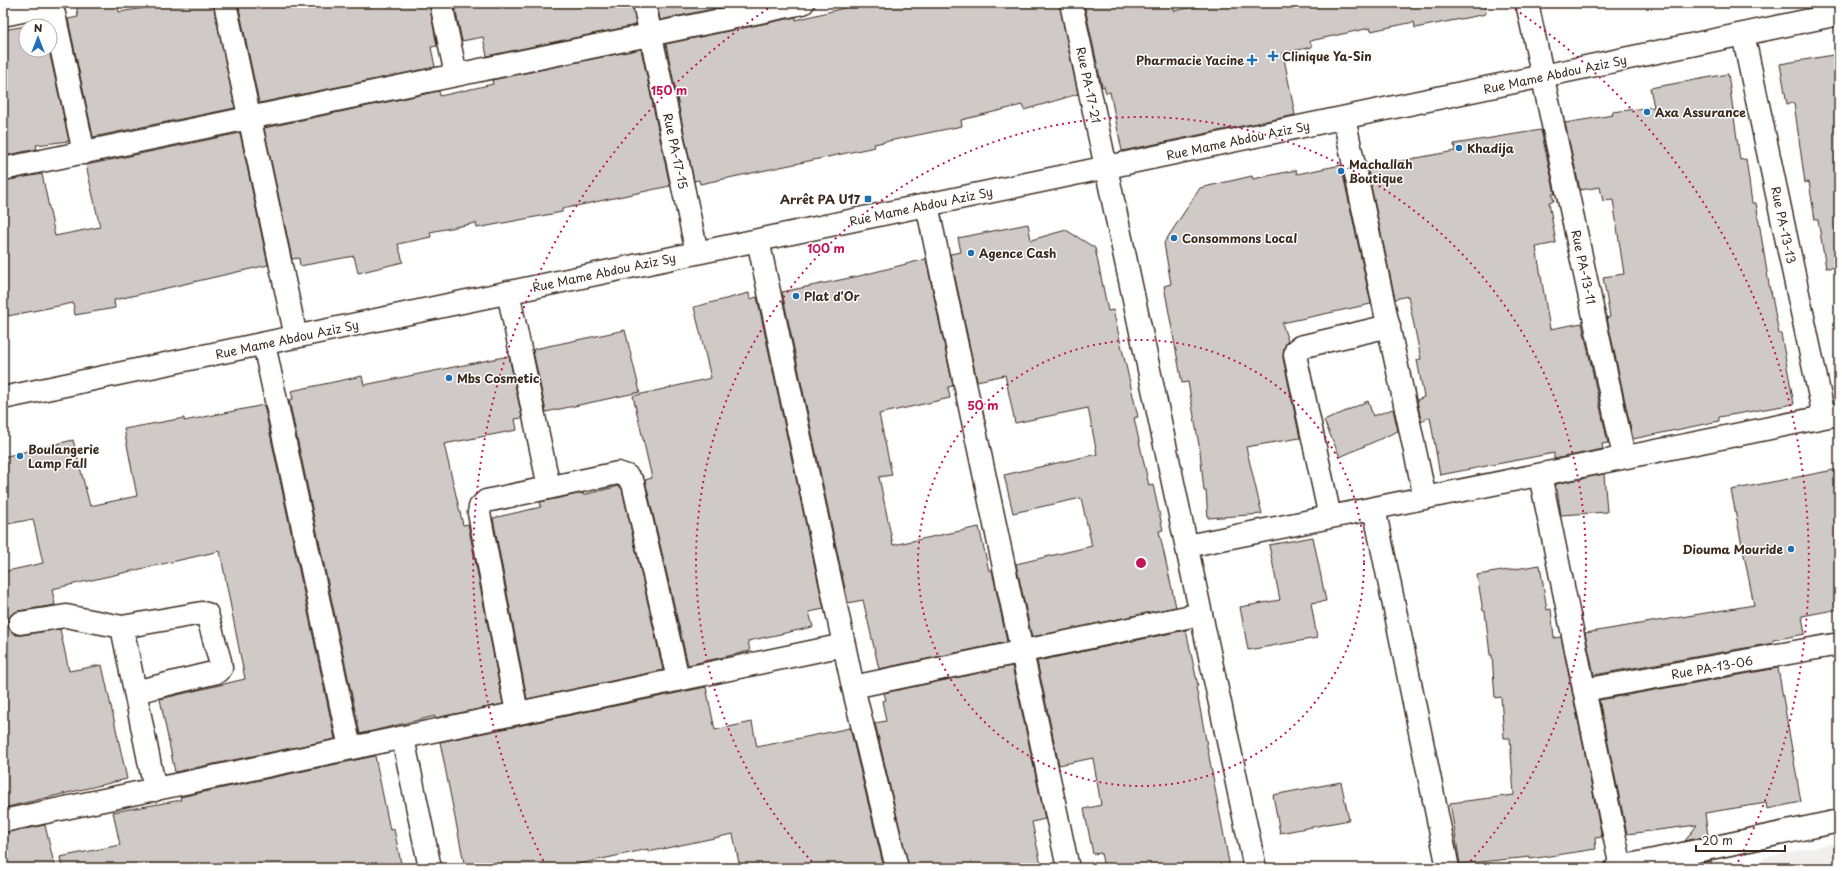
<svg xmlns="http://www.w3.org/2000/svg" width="1842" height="871" font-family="'Playpen Sans',sans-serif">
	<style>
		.built { fill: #f1efee }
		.building { fill: #cfcac7; stroke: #3b2a1e }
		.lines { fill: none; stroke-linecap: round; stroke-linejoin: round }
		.minor-casing { stroke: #3b2a1e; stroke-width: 25 }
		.minor { stroke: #fff; stroke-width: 22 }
		.ring { fill: none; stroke: #c2185b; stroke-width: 2; stroke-dasharray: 2 4 }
		.poi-dot { fill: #1f6fb2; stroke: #fff; stroke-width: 1.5 }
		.labels { text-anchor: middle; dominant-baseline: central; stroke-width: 3; stroke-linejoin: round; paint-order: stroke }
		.poi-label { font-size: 12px; font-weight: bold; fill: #3b2a1e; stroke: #fff; text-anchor: start }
		.street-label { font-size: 12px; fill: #3b2a1e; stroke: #fff }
		.centre { fill: #c2185b; stroke: #fff; stroke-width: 2 }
		.ring-label { font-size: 12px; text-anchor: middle; font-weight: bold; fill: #c2185b; stroke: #fff; stroke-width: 3; stroke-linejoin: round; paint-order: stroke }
	</style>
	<rect width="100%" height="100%" fill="#fff"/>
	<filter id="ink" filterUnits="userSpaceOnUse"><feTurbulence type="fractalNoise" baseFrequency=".025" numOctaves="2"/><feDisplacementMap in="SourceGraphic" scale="8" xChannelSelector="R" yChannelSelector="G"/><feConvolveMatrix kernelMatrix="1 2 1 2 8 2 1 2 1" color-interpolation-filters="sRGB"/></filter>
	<g filter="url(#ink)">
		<path class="built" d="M 1839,842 L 1839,868 L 1765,868 L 1763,858 Z"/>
		<path class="building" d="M 76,3 L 117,3 L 119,12 L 176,3 L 213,3 L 235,108 L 93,137 L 68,19 L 78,17 Z
			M 238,3 L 429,3 L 437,46 L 431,47 L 435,67 L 259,103 Z
			M 454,3 L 632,3 L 636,25 L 487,56 L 483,37 L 462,41 Z
			M 657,3 L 741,3 L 660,20 Z
			M 864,3 L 1059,3 L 1078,94 L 1024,110 L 1022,105 L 961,120 L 962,126 L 874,144 L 875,147 L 700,184 L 699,180 L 694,181 L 666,44 L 796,17 L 796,20 Z
			M 1084,3 L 1173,3 L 1174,11 L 1213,3 L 1309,3 L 1309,7 L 1332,3 L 1485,3 L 1486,14 L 1415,28 L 1414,22 L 1371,31 L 1370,28 L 1310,41 L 1312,47 L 1283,53 L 1295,115 L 1122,151 L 1110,92 L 1106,93 L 1104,86 L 1102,87 Z
			M 26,26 L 26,50 L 49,50 L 69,141 L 36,145 L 37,149 L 3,156 L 3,30 Z
			M 641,49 L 670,186 L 562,209 L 562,212 L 477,228 L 476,223 L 430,232 L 431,237 L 398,244 L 403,262 L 358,273 L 354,256 L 300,266 L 299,258 L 292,259 L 264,128 L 439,91 L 440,96 L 493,84 L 492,80 Z
			M 1839,54 L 1839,267 L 1826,268 L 1818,220 L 1815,220 L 1809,182 L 1805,183 L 1794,103 L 1787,104 L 1780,64 Z
			M 1728,74 L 1740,160 L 1746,159 L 1752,203 L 1756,203 L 1770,291 L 1771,291 L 1779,334 L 1781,334 L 1794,404 L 1719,417 L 1719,421 L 1633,439 L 1607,318 L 1610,317 L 1603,277 L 1624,274 L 1613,200 L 1603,201 L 1600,187 L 1580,190 L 1565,123 L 1613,115 L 1612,112 L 1654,107 L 1650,88 Z
			M 1541,130 L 1555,194 L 1552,194 L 1554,201 L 1549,202 L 1556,243 L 1536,247 L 1550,329 L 1582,323 L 1608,443 L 1602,444 L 1603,449 L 1554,459 L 1554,453 L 1440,475 L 1430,417 L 1421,421 L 1417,400 L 1424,397 L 1417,360 L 1421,359 L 1408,296 L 1395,299 L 1367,167 L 1455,151 L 1454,144 Z
			M 240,133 L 268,265 L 114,300 L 115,308 L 75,315 L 73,303 L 8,316 L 3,294 L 3,181 L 42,174 L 55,236 L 100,227 L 86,165 Z
			M 1341,165 L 1371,304 L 1282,323 L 1288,341 L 1284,348 L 1283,358 L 1300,438 L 1246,447 L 1262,514 L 1208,518 L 1206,491 L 1204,491 L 1200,451 L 1188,382 L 1182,383 L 1164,286 L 1171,284 L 1164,243 L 1200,188 L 1252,176 L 1253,179 L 1296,170 L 1297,174 Z
			M 1028,224 L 1031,240 L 1066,230 L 1095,248 L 1108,311 L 1113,310 L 1138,417 L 1134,418 L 1149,486 L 1153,485 L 1163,530 L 1159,531 L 1176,607 L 1032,637 L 1016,564 L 1092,546 L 1081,498 L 1013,513 L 1004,475 L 1097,454 L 1088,408 L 1015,423 L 1005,375 L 977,381 L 950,254 L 961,252 L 958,238 Z
			M 926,259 L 953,386 L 948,387 L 950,398 L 879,414 L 892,475 L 879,477 L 893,545 L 979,527 L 989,571 L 992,570 L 1007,642 L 879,669 L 863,600 L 848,603 L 782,292 L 859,276 Z
			M 749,293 L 750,299 L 757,297 L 824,609 L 809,612 L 813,627 L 748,641 L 750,651 L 688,665 L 645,480 L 652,478 L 633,396 L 711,378 L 694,307 Z
			M 625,330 L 640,392 L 546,412 L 533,351 L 534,349 Z
			M 509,356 L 522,418 L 515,419 L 517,430 L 444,444 L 463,525 L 468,524 L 503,704 L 435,718 L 435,716 L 360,734 L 289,400 L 293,399 L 291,391 L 362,376 L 364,385 Z
			M 1368,401 L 1373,416 L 1393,409 L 1398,431 L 1340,457 L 1324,421 Z
			M 264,405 L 335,739 L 175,772 L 160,699 L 245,679 L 220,551 L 52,589 L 55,605 L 18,611 L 12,614 L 8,619 L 8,625 L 11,631 L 16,635 L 22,635 L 60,629 L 69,671 L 102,665 L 127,779 L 3,808 L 3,572 L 43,563 L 33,519 L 3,525 L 3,457 L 73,440 L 90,506 L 137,496 L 124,429 L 184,418 L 184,421 Z
			M 1839,469 L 1839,609 L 1802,616 L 1805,634 L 1773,640 L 1773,643 L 1594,675 L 1585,633 L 1754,605 L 1731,490 Z
			M 1604,474 L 1607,512 L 1561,515 L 1556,484 Z
			M 619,486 L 622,489 L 663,670 L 527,699 L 493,518 L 541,507 L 540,502 L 583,493 L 583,495 Z
			M 1313,537 L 1326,601 L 1311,603 L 1317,638 L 1248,650 L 1240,607 L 1280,600 L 1269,545 Z
			M 1540,565 L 1547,610 L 1551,609 L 1554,638 L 1561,637 L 1602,837 L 1595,838 L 1596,849 L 1530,859 L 1530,857 L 1460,864 L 1450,803 L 1514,795 L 1510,738 L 1504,738 L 1501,697 L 1495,698 L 1492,655 L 1490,655 L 1485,611 L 1483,611 L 1477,575 Z
			M 1186,630 L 1198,686 L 1196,687 L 1230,868 L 1104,868 L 1101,853 L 1093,854 L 1084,809 L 1101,805 L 1093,758 L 1059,765 L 1037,661 Z
			M 1012,666 L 1045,819 L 1032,822 L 1041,865 L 1026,868 L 909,868 L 875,723 L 886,721 L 882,701 L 886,700 L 884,693 Z
			M 1778,668 L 1801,802 L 1767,809 L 1766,803 L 1705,813 L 1708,836 L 1685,841 L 1697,825 L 1627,834 L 1599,700 Z
			M 706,687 L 715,730 L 752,722 L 757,747 L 850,728 L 884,868 L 740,868 L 733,834 L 648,852 L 648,849 L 561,868 L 465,868 L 440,742 Z
			M 375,756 L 390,830 L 394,829 L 402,868 L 62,868 L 60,857 L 120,845 L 113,812 L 181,800 L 180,797 Z
			M 1341,782 L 1349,820 L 1280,833 L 1273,795 Z
			M 45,825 L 55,868 L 3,868 L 3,833 Z
			M 1711,861 L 1712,868 L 1677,868 Z"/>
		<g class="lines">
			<defs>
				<path id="minor" d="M 225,3 L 296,337
					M 441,3 L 456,75
					M 644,3 L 697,253
					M 1071,3 L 1255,868
					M 1527,3 L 1624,457
					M 3,15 L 42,7 L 49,8 L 54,14 L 84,153
					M 1743,34 L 1824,416
					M 1344,118 L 1425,498
					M 3,169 L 803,3
					M 927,205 L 1068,868
					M 758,240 L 853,687 L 897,868
					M 508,292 L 549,487
					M 264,344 L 350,748
					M 3,398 L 1839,14
					M 1540,475 L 1621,868
					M 1374,508 L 1448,868
					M 1330,517 L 1295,355 L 1296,350 L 1300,347 L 1389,326
					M 1187,546 L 1839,414
					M 20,623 L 66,616 L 122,627 L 202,613 L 207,614 L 220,661 L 221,668 L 217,672 L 135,692
					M 122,627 L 155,790
					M 853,687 L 1201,614
					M 1584,690 L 1839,644
					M 517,713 L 479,513 L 480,507 L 486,501 L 618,473 L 627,476 L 633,483 L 678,679
					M 403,738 L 430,868
					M 3,821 L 844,645
					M 1616,868 L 1839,821"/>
			</defs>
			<use href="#minor" class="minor-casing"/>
			<use href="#minor" class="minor"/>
		</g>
	</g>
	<g class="ring">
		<circle cx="1141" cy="563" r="223"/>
		<path d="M816 866A445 445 0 1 1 1466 866"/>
		<path d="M546 866A668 668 0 0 1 772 6M1510 6A668 668 0 0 1 1736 866"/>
	</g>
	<g class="poi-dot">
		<path d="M1271 50h4v4h4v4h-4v4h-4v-4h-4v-4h4z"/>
		<path d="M1250 54h4v4h4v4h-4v4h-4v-4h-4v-4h4z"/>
		<circle cx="1647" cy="112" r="4"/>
		<circle cx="1459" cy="148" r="4"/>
		<circle cx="1341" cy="171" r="4"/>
		<rect x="864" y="195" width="8" height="8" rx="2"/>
		<circle cx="1174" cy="238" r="4"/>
		<circle cx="971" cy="253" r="4"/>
		<circle cx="796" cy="296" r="4"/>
		<circle cx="449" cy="378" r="4"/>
		<circle cx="20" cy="456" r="4"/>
		<circle cx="1791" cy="549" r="4"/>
	</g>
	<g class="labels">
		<g class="poi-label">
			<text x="1282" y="56">Clinique Ya-Sin</text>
			<text x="1244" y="60" text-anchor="end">Pharmacie Yacine</text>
			<text x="1655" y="112">Axa Assurance</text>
			<text x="1467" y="148">Khadija</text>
			<text x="1349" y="164">Machallah<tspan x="1349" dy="14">Boutique</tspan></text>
			<text x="860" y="199" text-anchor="end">Arrêt PA U17</text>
			<text x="1182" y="238">Consommons Local</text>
			<text x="979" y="253">Agence Cash</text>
			<text x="804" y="296">Plat d'Or</text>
			<text x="457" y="378">Mbs Cosmetic</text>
			<text x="28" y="449">Boulangerie<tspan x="28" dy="14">Lamp Fall</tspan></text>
			<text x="1783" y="549" text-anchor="end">Diouma Mouride</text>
		</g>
		<g class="street-label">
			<text transform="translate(1555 74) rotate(-12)">Rue Mame Abdou Aziz Sy</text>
			<text transform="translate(1089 85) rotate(78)">Rue PA-17-21</text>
			<text transform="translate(1238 140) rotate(-12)">Rue Mame Abdou Aziz Sy</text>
			<text transform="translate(676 151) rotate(78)">Rue PA-17-15</text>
			<text transform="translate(921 206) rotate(-12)">Rue Mame Abdou Aziz Sy</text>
			<text transform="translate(1784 225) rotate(78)">Rue PA-13-13</text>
			<text transform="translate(1584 267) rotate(78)">Rue PA-13-11</text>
			<text transform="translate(604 272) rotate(-12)">Rue Mame Abdou Aziz Sy</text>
			<text transform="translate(287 339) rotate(-12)">Rue Mame Abdou Aziz Sy</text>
			<text transform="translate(1712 667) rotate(-10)">Rue PA-13-06</text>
		</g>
	</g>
	<circle cx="1141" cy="563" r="6" class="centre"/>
	<g class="ring-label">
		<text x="669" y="95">150 m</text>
		<text x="826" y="253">100 m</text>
		<text x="983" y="410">50 m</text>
	</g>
	<rect width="1842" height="871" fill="none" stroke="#fff" stroke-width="16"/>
	<rect x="8" y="8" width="1826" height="855" fill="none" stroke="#3b2a1e" stroke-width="1.5" filter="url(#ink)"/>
	<g transform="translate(38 38)"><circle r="19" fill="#ffffff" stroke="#b1aaa5"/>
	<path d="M0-3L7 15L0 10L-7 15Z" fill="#1f6fb2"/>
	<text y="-6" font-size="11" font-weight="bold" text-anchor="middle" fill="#3b2a1e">N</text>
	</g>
	<path d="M1696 845v6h89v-6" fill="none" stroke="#3b2a1e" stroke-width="2"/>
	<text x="1702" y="845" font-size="12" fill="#3b2a1e" stroke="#ffffff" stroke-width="3" paint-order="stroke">20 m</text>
</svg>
